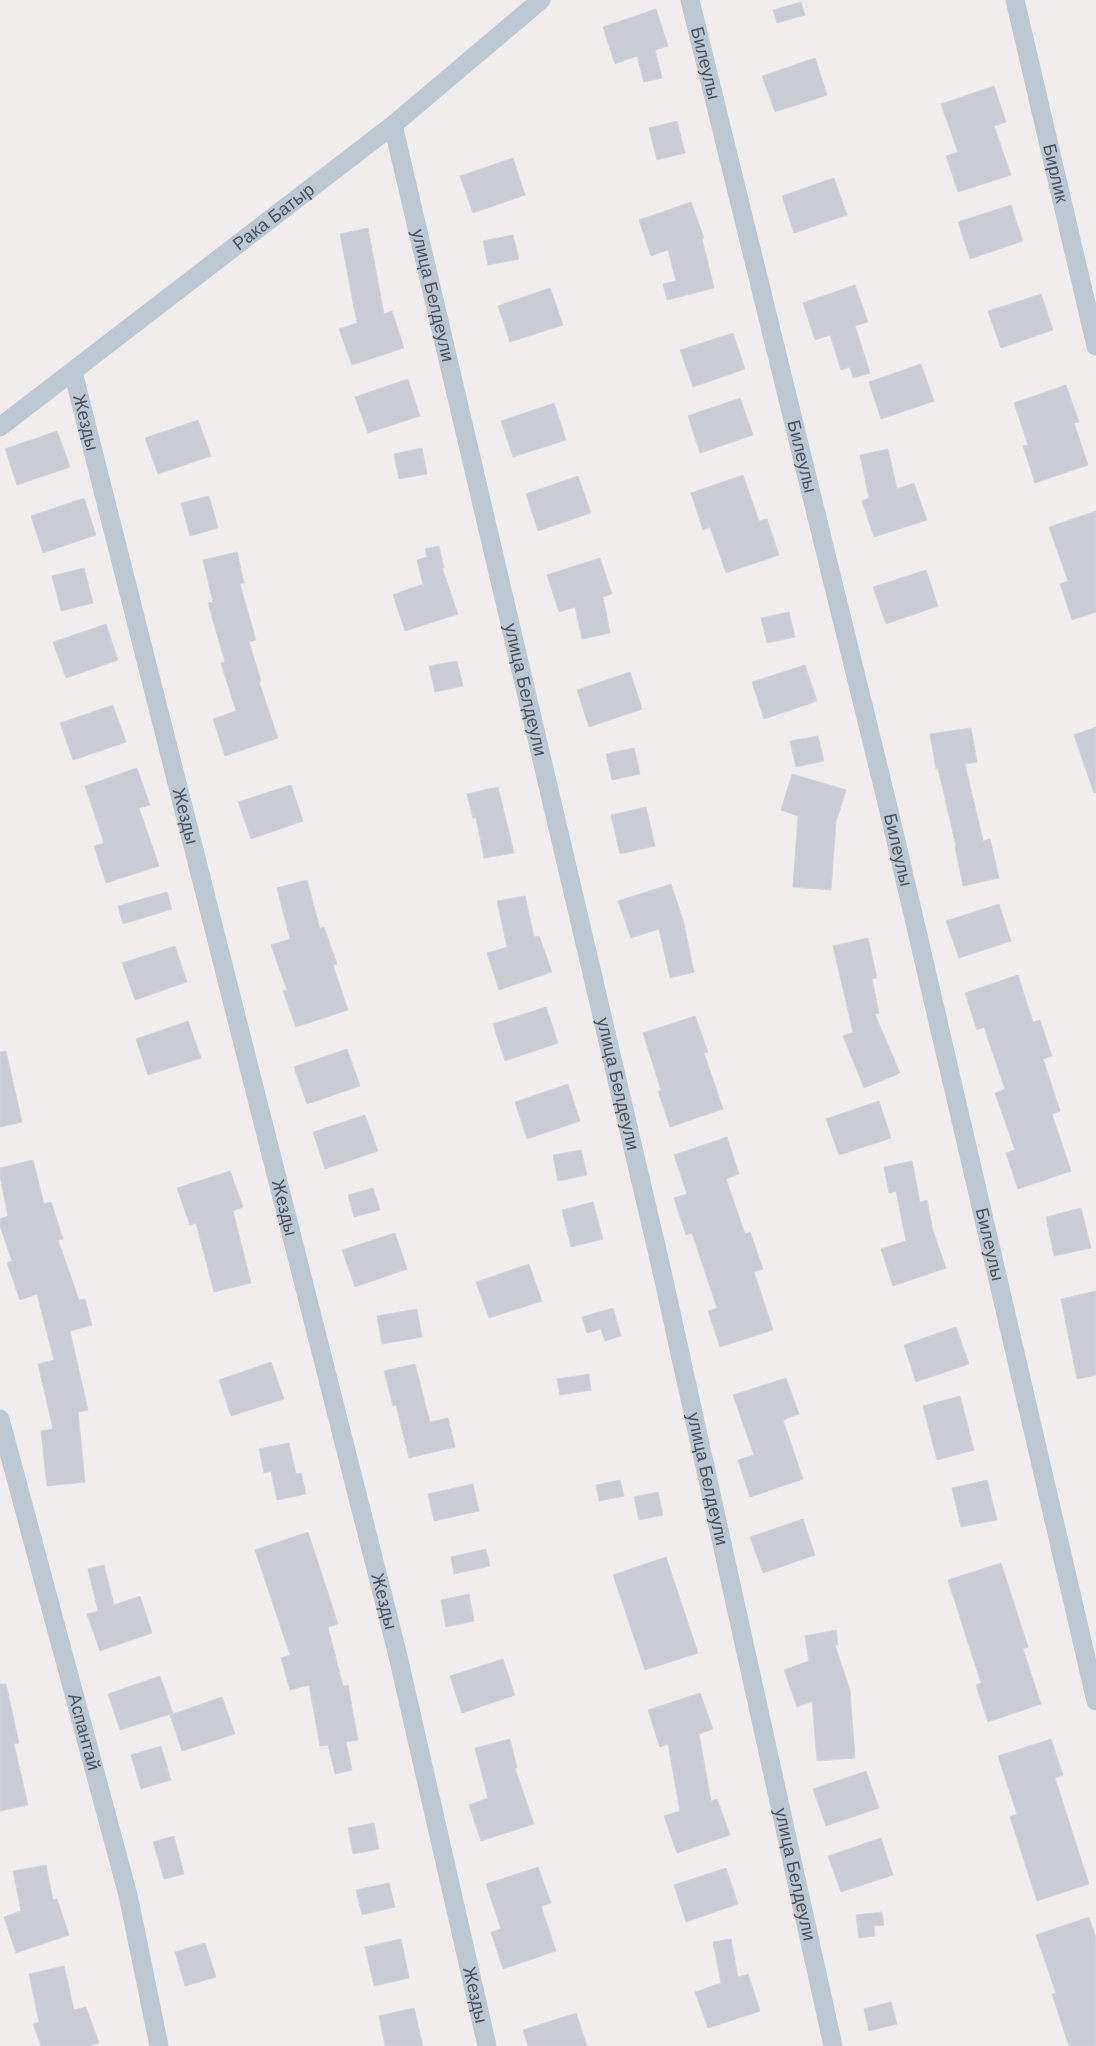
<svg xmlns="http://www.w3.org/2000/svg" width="1096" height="2046" font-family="'DM Sans',sans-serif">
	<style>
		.building { fill: #c9ccd4; stroke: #d1d4da }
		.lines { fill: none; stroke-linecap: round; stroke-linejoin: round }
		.minor { stroke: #bcc9d2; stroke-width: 19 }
		.labels { text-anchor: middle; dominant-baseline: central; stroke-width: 5; stroke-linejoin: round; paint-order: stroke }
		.street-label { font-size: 18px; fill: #43525d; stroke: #fff }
	</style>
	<rect width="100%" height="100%" fill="#f1eded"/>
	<path class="building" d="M 801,2 L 805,15 L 777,23 L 773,10 Z
		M 656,9 L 668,46 L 655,50 L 662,78 L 644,82 L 637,56 L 615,64 L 603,27 Z
		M 815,58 L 827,95 L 775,112 L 762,76 Z
		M 994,86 L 1006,122 L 994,126 L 1011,175 L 958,192 L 946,156 L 958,152 L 941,104 Z
		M 677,121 L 685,153 L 657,160 L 649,128 Z
		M 513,158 L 525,195 L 473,213 L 460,176 Z
		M 834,178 L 847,215 L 794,233 L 782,196 Z
		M 691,202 L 704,238 L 702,239 L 714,288 L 667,300 L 663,284 L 676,281 L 668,250 L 651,256 L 639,220 Z
		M 1011,205 L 1023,241 L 970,259 L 958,222 Z
		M 368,228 L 384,314 L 392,311 L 404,348 L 352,365 L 339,329 L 357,323 L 340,234 Z
		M 513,235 L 519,259 L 488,265 L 483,241 Z
		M 855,285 L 868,322 L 855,326 L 870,373 L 853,378 L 850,367 L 841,370 L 830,335 L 815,340 L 803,303 Z
		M 550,288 L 563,325 L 510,342 L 498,306 Z
		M 1041,294 L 1053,330 L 1001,348 L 988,311 Z
		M 733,333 L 745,369 L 693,387 L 680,350 Z
		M 921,364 L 934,401 L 881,419 L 869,382 Z
		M 408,379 L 420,416 L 368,433 L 355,397 Z
		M 1066,385 L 1079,422 L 1074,423 L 1088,465 L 1035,483 L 1023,446 L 1028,445 L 1014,403 Z
		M 740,398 L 753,435 L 700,453 L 688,416 Z
		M 554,403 L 566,440 L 513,457 L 501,421 Z
		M 198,420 L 211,456 L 158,474 L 145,438 Z
		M 57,431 L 70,467 L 17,485 L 5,449 Z
		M 422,448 L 427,474 L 399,479 L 394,454 Z
		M 888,449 L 897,489 L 914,483 L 927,520 L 874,537 L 862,501 L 869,498 L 860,455 Z
		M 743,475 L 759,521 L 767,519 L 779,555 L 726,573 L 710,527 L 703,530 L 691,493 Z
		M 578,476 L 591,513 L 538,531 L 526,494 Z
		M 209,496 L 218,528 L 190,536 L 181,503 Z
		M 84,498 L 96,535 L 43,553 L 31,516 Z
		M 1096,511 L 1096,612 L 1072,620 L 1060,584 L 1068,581 L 1049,527 Z
		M 439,546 L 444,568 L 442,568 L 458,614 L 405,631 L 393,595 L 423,584 L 417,560 L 427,557 L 425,549 Z
		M 237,552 L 244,583 L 240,584 L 256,640 L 249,642 L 261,681 L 259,682 L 278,738 L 225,756 L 213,719 L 236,711 L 221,663 L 225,662 L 208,603 L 213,602 L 203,560 Z
		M 600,558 L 612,594 L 603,597 L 610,633 L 582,639 L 575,607 L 559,612 L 547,575 Z
		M 84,568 L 93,603 L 61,611 L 52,576 Z
		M 926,570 L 938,606 L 886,624 L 873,587 Z
		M 789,612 L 795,637 L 767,643 L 761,618 Z
		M 106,624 L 118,660 L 66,678 L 53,642 Z
		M 457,661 L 463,686 L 435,692 L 429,666 Z
		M 805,665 L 817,701 L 764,719 L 752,682 Z
		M 630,672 L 642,709 L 589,727 L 577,690 Z
		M 113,705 L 126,742 L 73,760 L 60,723 Z
		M 1096,727 L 1096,792 L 1094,793 L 1074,735 Z
		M 971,728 L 977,762 L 965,764 L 983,841 L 990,839 L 999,878 L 963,886 L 955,847 L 956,846 L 938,768 L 936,769 L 930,734 Z
		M 818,736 L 824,761 L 796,767 L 790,741 Z
		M 634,748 L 640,774 L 612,780 L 606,754 Z
		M 137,768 L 150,805 L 139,808 L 159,866 L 106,883 L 94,846 L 104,843 L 85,786 Z
		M 792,774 L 846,790 L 836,822 L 831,890 L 793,887 L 798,816 L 781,810 Z
		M 291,785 L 303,821 L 251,839 L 238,802 Z
		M 498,787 L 514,853 L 484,858 L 476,818 L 473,818 L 467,794 Z
		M 646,807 L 655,846 L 620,854 L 611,815 Z
		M 307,880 L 320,929 L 324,927 L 337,964 L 333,965 L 348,1010 L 296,1027 L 283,991 L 287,990 L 271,945 L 290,939 L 277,888 Z
		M 671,884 L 683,920 L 694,972 L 670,978 L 659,929 L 631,938 L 618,901 Z
		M 167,892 L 172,909 L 123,924 L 118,906 Z
		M 525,896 L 534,937 L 539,936 L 552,972 L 499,990 L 487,953 L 507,947 L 497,901 Z
		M 999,904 L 1011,941 L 959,958 L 946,921 Z
		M 868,938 L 877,978 L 872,979 L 879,1013 L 875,1014 L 900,1073 L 864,1088 L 843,1036 L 853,1032 L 833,946 Z
		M 175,946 L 187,982 L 135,1000 L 122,963 Z
		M 1018,975 L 1033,1022 L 1040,1020 L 1052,1056 L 1043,1059 L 1060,1111 L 1052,1114 L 1071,1171 L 1018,1189 L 1006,1153 L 1015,1150 L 995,1093 L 1005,1089 L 984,1027 L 977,1030 L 965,993 Z
		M 546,1007 L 558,1043 L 505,1061 L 493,1024 Z
		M 695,1016 L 708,1052 L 704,1053 L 723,1109 L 670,1127 L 658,1091 L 661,1090 L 643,1033 Z
		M 188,1021 L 201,1058 L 148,1075 L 136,1039 Z
		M 347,1049 L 360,1086 L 307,1104 L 294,1067 Z
		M 6,1051 L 22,1122 L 0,1127 L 0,1052 Z
		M 568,1084 L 580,1121 L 527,1139 L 515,1102 Z
		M 879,1101 L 891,1138 L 839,1155 L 826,1119 Z
		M 365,1115 L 378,1151 L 325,1169 L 313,1132 Z
		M 727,1137 L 739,1174 L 726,1179 L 745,1234 L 750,1232 L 763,1269 L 754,1272 L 773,1330 L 720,1347 L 708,1311 L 717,1308 L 692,1233 L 686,1235 L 674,1198 L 687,1194 L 674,1155 Z
		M 581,1150 L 587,1175 L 558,1181 L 553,1155 Z
		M 33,1160 L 44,1204 L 51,1202 L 63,1239 L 58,1240 L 79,1300 L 85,1299 L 92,1325 L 70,1331 L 88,1410 L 78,1412 L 85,1482 L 47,1486 L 41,1431 L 53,1429 L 38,1364 L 54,1360 L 37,1294 L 20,1300 L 7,1263 L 12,1261 L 0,1226 L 0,1219 L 8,1216 L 0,1176 L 0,1168 Z
		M 912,1161 L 920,1202 L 927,1200 L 933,1231 L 946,1268 L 893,1286 L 881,1249 L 906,1241 L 896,1191 L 889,1193 L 884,1167 Z
		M 230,1171 L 243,1207 L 233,1211 L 251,1283 L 214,1292 L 196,1223 L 190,1225 L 177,1188 Z
		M 373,1188 L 380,1210 L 354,1217 L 348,1195 Z
		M 593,1202 L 603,1239 L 571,1247 L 562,1210 Z
		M 1081,1208 L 1091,1248 L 1054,1256 L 1046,1217 Z
		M 395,1233 L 407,1269 L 355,1287 L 342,1250 Z
		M 529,1264 L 542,1301 L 489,1318 L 476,1282 Z
		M 1096,1291 L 1096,1375 L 1077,1379 L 1061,1299 Z
		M 613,1308 L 621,1336 L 605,1341 L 601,1329 L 587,1333 L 582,1317 Z
		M 417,1309 L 422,1337 L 382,1344 L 377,1316 Z
		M 956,1327 L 969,1364 L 916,1382 L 904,1345 Z
		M 271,1362 L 284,1399 L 231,1416 L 219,1380 Z
		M 415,1364 L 430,1422 L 448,1418 L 455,1447 L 409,1458 L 396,1405 L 393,1406 L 384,1371 Z
		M 589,1374 L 591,1390 L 560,1395 L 557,1379 Z
		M 786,1378 L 799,1414 L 783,1420 L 803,1479 L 750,1497 L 738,1460 L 754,1455 L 733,1395 Z
		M 960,1396 L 974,1450 L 937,1460 L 923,1406 Z
		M 289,1443 L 296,1474 L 301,1473 L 306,1494 L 277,1500 L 271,1471 L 264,1473 L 259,1449 Z
		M 620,1480 L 624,1496 L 599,1501 L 596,1485 Z
		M 987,1480 L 997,1520 L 961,1527 L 952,1488 Z
		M 473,1484 L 479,1511 L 434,1521 L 428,1494 Z
		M 658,1492 L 663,1515 L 639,1520 L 634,1497 Z
		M 803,1519 L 815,1555 L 763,1573 L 750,1537 Z
		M 308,1532 L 338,1624 L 328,1627 L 343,1686 L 348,1685 L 358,1740 L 346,1742 L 352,1770 L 335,1774 L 328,1745 L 320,1746 L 309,1685 L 290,1690 L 281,1658 L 290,1655 L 255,1550 Z
		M 486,1549 L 490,1566 L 454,1574 L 451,1557 Z
		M 666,1557 L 698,1653 L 645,1670 L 613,1575 Z
		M 1001,1563 L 1028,1647 L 1023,1649 L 1041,1704 L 988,1722 L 976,1685 L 981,1683 L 948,1580 Z
		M 104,1565 L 114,1605 L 140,1596 L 152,1633 L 100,1651 L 87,1614 L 98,1611 L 88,1569 Z
		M 469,1594 L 474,1621 L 446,1627 L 441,1600 Z
		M 836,1630 L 838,1645 L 835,1645 L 850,1690 L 855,1758 L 817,1761 L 812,1701 L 797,1707 L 784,1670 L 809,1661 L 805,1636 Z
		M 503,1659 L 515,1695 L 462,1713 L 450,1676 Z
		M 160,1676 L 173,1713 L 120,1730 L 108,1694 Z
		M 0,1684 L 6,1684 L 19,1743 L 14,1744 L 28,1805 L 0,1811 Z
		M 700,1693 L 713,1729 L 699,1734 L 711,1801 L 717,1799 L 730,1835 L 677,1853 L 664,1816 L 680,1811 L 668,1744 L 660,1747 L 648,1710 Z
		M 222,1697 L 235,1734 L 182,1751 L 170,1715 Z
		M 510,1739 L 517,1768 L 515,1768 L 534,1824 L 481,1841 L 469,1805 L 488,1798 L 475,1748 Z
		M 1051,1739 L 1063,1775 L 1055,1778 L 1089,1884 L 1037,1901 L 1010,1817 L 1017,1814 L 998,1756 Z
		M 161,1746 L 171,1780 L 141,1789 L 131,1755 Z
		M 866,1771 L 879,1808 L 826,1826 L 813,1789 Z
		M 374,1823 L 379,1849 L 353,1854 L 348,1828 Z
		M 174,1836 L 184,1874 L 164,1879 L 153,1842 Z
		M 881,1838 L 893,1875 L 841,1892 L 828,1856 Z
		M 46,1865 L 53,1900 L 57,1899 L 69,1935 L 16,1953 L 4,1917 L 21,1911 L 13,1871 Z
		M 538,1867 L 551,1903 L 541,1906 L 556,1951 L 503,1969 L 491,1932 L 501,1929 L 486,1884 Z
		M 726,1868 L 738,1904 L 686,1922 L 674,1885 Z
		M 389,1883 L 395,1907 L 362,1915 L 356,1890 Z
		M 882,1912 L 884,1925 L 874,1926 L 875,1936 L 859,1938 L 856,1915 Z
		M 1089,1917 L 1096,1938 L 1096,2046 L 1069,2046 L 1052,1994 L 1056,1993 L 1036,1935 Z
		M 401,1939 L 409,1978 L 374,1986 L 365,1947 Z
		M 731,1939 L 738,1977 L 748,1974 L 760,2011 L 708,2028 L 695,1992 L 721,1983 L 713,1942 Z
		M 205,1943 L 216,1977 L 185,1986 L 175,1952 Z
		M 64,1966 L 74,2010 L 86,2007 L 99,2043 L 89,2046 L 41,2046 L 33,2024 L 39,2022 L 29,1974 Z
		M 891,2002 L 897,2024 L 869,2031 L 864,2009 Z
		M 414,2008 L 423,2046 L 385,2046 L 379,2016 Z
		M 576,2013 L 587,2046 L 528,2046 L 523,2030 Z"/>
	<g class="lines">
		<g class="minor">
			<path id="s1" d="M 690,0 L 889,811 L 1096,1701"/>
			<path id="s2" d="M 1015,0 L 1096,346"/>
			<path id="s3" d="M 393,125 L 660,1263 L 833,2046"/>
			<path id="s4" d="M 73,372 L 397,1652 L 487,2046"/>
			<path id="s5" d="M 0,427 L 393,125 L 541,0"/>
			<path id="s6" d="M 0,1419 L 128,1895 L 159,2046"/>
		</g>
	</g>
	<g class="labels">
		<g class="street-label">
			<text stroke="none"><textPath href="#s1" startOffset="65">Билеулы</textPath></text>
			<text stroke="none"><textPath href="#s2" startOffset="178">Бирлик</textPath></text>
			<text stroke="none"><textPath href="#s5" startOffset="345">Рака Батыр</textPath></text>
			<text stroke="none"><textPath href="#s3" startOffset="175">улица Белдеули</textPath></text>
			<text stroke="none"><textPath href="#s4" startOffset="52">Жезды</textPath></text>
			<text stroke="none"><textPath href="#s1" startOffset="470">Билеулы</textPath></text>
			<text stroke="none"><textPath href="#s3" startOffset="580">улица Белдеули</textPath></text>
			<text stroke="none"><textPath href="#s4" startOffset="458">Жезды</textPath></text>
			<text stroke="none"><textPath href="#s1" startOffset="875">Билеулы</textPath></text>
			<text stroke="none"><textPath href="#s3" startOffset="985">улица Белдеули</textPath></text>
			<text stroke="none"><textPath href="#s4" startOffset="862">Жезды</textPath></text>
			<text stroke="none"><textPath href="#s1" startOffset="1280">Билеулы</textPath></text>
			<text stroke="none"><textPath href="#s3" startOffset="1390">улица Белдеули</textPath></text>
			<text stroke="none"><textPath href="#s4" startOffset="1268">Жезды</textPath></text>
			<text stroke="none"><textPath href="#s6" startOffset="324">Аспантай</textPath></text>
			<text stroke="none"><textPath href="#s3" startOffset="1795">улица Белдеули</textPath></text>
			<text stroke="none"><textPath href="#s4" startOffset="1672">Жезды</textPath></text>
		</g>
	</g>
</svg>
